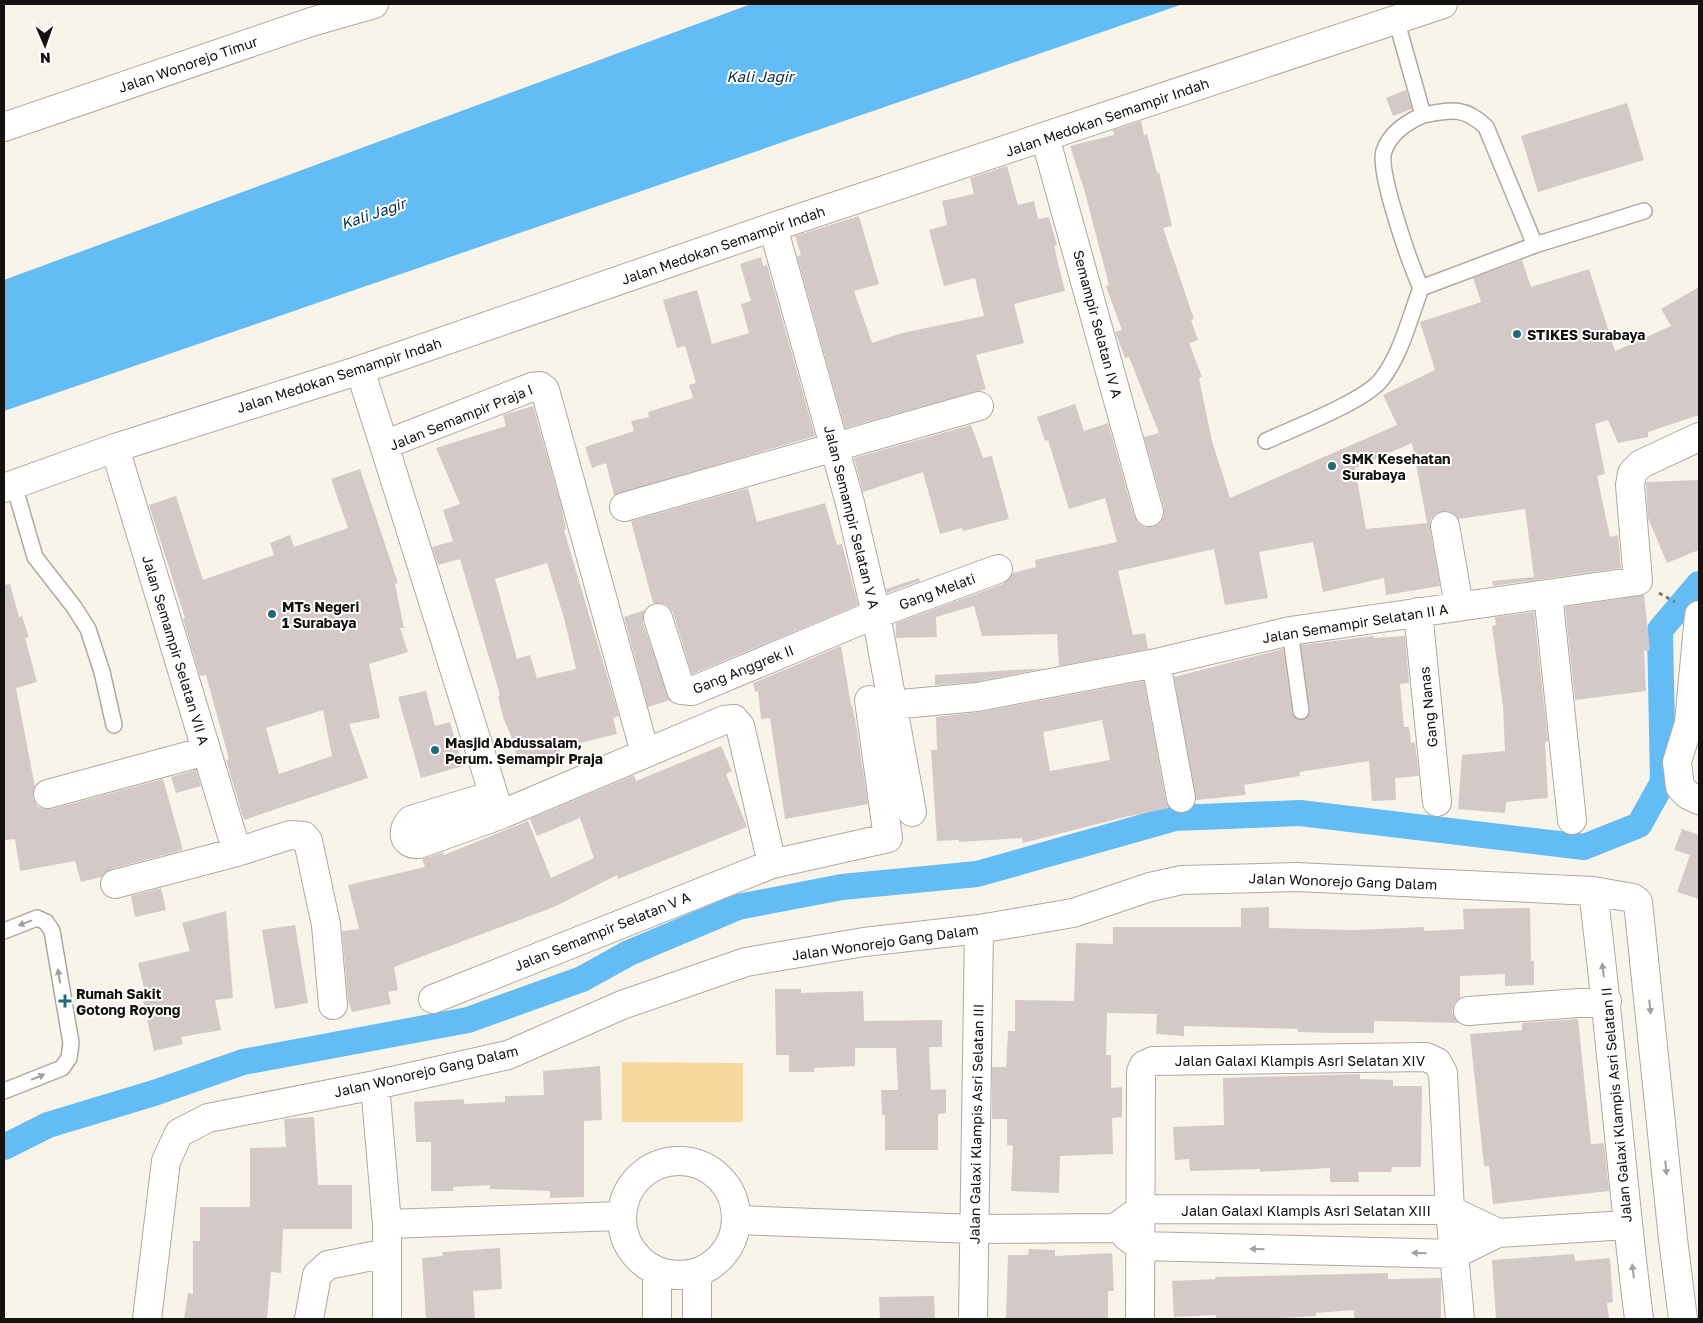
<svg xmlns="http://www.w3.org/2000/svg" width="1703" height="1323" font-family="'Golos Text',sans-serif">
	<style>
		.green { fill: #f9d89e }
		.water { fill: #64bcf4 }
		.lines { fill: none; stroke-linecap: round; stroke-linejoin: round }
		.canal { stroke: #64bcf4; stroke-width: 26 }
		.building { fill: #d5c9c7; fill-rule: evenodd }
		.lane-casing { stroke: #aea9a0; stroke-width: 18 }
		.street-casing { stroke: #aea9a0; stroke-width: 30 }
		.secondary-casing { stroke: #aea9a0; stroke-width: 30 }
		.path { stroke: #7c7973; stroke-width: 3; stroke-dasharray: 4 4; stroke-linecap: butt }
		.lane { stroke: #fff; stroke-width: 15 }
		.street { stroke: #fff; stroke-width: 28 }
		.secondary { stroke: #fff; stroke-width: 28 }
		.oneway { fill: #a1a09f }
		.poi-dot { fill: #236a78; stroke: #fff; stroke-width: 2 }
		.labels { text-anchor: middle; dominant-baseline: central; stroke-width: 4; stroke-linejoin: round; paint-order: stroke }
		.street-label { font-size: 14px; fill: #14120f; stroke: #fff }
		.poi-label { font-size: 14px; font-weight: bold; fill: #14120f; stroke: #fff; text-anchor: start }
		.water-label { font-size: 15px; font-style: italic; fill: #072f45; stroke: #fff }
	</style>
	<rect width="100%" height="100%" fill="#f9f4ea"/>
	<path class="green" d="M 622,1062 L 743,1063 L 743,1122 L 622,1122 Z"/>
	<path class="water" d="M 751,4 L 1183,4 L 4,411 L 4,280 Z"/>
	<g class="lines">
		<path class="canal" d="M 4,1147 L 48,1125 L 154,1093 L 243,1062 L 468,1020 L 582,979 L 629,953 L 738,907 L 842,887 L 977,874 L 1175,818 L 1300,813 L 1584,847 L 1639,825 L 1663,782 L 1660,630 L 1699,584"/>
	</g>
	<path class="building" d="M 1406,90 L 1412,109 L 1393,116 L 1386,98 Z
		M 1627,103 L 1644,160 L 1538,192 L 1521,136 Z
		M 1141,121 L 1144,135 L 1147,134 L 1157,173 L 1159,172 L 1172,226 L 1163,228 L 1194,319 L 1191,320 L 1198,340 L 1189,343 L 1202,377 L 1199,378 L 1212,441 L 1230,498 L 1397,425 L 1383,395 L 1435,370 L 1420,322 L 1481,302 L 1473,278 L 1522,260 L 1531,287 L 1589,269 L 1615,351 L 1671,326 L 1661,309 L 1699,287 L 1699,415 L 1648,432 L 1648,437 L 1618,443 L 1608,420 L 1595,424 L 1605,474 L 1597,476 L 1610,537 L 1618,535 L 1621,568 L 1493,586 L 1492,581 L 1534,577 L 1525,509 L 1459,519 L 1451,512 L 1443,511 L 1435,514 L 1430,521 L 1430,528 L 1440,586 L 1386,595 L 1384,578 L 1323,592 L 1313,542 L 1259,552 L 1268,598 L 1225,605 L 1214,549 L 1118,571 L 1133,635 L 1145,633 L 1148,649 L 1059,666 L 1057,634 L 982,636 L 974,606 L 936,617 L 937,637 L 896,638 L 896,623 L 1003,584 L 1013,573 L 1036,567 L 1035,560 L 1117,542 L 1105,498 L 1069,509 L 1048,440 L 1045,441 L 1037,417 L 1075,404 L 1084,431 L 1108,423 L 1134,516 L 1138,523 L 1145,527 L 1153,527 L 1160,523 L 1164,516 L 1164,508 L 1144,437 L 1159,433 L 1129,357 L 1125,358 L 1115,332 L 1122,330 L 1106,286 L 1109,285 L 1084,189 L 1070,146 L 1114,135 L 1113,130 ZM 1412,443 L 1427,523 L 1366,529 L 1355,468 Z
		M 1007,166 L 1018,205 L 1034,201 L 1038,219 L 1049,217 L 1057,245 L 1054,246 L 1065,291 L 1014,304 L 1024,343 L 976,355 L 986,389 L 845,428 L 797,256 L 801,255 L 795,236 L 859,216 L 879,284 L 854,291 L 872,343 L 902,333 L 984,316 L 975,278 L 944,286 L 929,230 L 947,225 L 942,201 L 974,194 L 970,178 Z
		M 761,257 L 763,266 L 767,265 L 815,436 L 614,495 L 606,463 L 592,468 L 585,447 L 634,431 L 631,421 L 649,417 L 648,412 L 693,398 L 689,385 L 696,383 L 685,346 L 677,348 L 663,300 L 697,290 L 712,344 L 749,333 L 741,304 L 751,301 L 740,264 Z
		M 533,406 L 561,505 L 566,529 L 564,530 L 619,716 L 613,718 L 617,734 L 559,748 L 560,753 L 518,764 L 513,741 L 503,717 L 498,696 L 500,695 L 460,559 L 438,565 L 432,547 L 453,541 L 443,510 L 460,504 L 436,448 L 506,426 L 503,415 ZM 547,563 L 564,618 L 576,669 L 537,678 L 530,655 L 517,659 L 495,579 Z
		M 971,425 L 983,458 L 992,456 L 1009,519 L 963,531 L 962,528 L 940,534 L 923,472 L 863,492 L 854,458 Z
		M 360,469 L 398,583 L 395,584 L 404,628 L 400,628 L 408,652 L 369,664 L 380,718 L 349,724 L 368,778 L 244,820 L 226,760 L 229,759 L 206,675 L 200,676 L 183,619 L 185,618 L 149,505 L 176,496 L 203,580 L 274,555 L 270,543 L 290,535 L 294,547 L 348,528 L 331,479 ZM 323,710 L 332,756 L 279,774 L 266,728 Z
		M 1699,480 L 1699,550 L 1667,563 L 1648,518 L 1646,482 Z
		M 748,488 L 757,522 L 825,503 L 837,545 L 842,544 L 858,605 L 692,674 L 673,613 L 668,606 L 662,603 L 653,603 L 631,521 Z
		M 919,578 L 920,581 L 887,593 L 886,589 Z
		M 10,584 L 19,617 L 22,616 L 29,637 L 25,638 L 37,682 L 16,688 L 35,787 L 33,798 L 38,807 L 52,809 L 163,779 L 183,850 L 111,869 L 102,877 L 81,882 L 75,861 L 20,871 L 15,839 L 4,840 L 4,585 Z
		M 1644,595 L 1650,650 L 1644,651 L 1646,691 L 1575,700 L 1565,607 Z
		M 645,610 L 643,623 L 670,700 L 648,707 L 624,617 Z
		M 1534,612 L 1548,741 L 1545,742 L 1548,798 L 1506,802 L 1505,813 L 1458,809 L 1462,755 L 1505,751 L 1503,707 L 1492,626 L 1496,625 L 1495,617 Z
		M 1374,636 L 1374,638 L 1405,636 L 1409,683 L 1400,684 L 1404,727 L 1409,727 L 1411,743 L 1415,742 L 1419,776 L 1395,778 L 1396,800 L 1372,801 L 1369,761 L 1299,772 L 1300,776 L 1244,785 L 1246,795 L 1196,800 L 1174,677 L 1283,649 L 1292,713 L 1297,719 L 1303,720 L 1309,715 L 1310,710 L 1301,645 Z
		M 841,646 L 851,705 L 852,705 L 856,724 L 868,804 L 785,819 L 770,718 L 761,719 L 758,691 L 755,692 L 753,683 Z
		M 1046,668 L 975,682 L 935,685 L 935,675 Z
		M 1144,681 L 1166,801 L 1169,808 L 1125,817 L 1023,843 L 1022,838 L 959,842 L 959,840 L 937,841 L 931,750 L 937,750 L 936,717 L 980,712 ZM 1102,720 L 1110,760 L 1050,771 L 1043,732 Z
		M 426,691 L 435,726 L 450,722 L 463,766 L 421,778 L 398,697 Z
		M 721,746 L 732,771 L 726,774 L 747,827 L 618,879 L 617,875 L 554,907 L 394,967 L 398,990 L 388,992 L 391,1004 L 352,1012 L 348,1000 L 342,931 L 359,929 L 348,885 L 425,867 L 422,859 L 443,852 L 444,855 L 528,821 L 551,878 L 594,858 L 580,818 L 537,836 L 530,819 L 634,775 L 636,781 Z
		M 196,770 L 201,786 L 176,793 L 171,777 Z
		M 1682,829 L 1699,835 L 1699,899 L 1677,892 L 1690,855 L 1674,850 Z
		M 161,888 L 166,910 L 135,917 L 131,896 Z
		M 1269,907 L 1269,928 L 1355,930 L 1424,927 L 1424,931 L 1464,929 L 1463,909 L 1530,908 L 1531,961 L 1534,961 L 1534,985 L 1505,986 L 1505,974 L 1460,976 L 1460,998 L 1454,1004 L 1452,1012 L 1459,1023 L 1374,1021 L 1374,1033 L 1333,1033 L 1298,1032 L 1298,1029 L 1184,1026 L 1184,1036 L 1156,1034 L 1157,1014 L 1107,1013 L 1106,1055 L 1111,1055 L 1111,1088 L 1122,1087 L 1122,1117 L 1112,1118 L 1113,1154 L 1060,1156 L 1059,1193 L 1011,1191 L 1013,1146 L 1007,1145 L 1007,1119 L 992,1119 L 992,1067 L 1006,1067 L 1008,1031 L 1015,1031 L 1015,1000 L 1074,1001 L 1076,943 L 1113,944 L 1113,927 L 1241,927 L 1241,908 Z
		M 226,911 L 233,998 L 215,1000 L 221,1030 L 181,1037 L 183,1044 L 154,1051 L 141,992 L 145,992 L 138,963 L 190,951 L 182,923 Z
		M 295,925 L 308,1003 L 275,1009 L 262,930 Z
		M 775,989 L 801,989 L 801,993 L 863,991 L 864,1021 L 942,1020 L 942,1047 L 929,1047 L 931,1090 L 946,1089 L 946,1113 L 938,1114 L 938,1150 L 885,1150 L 885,1115 L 882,1115 L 881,1090 L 898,1090 L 896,1048 L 855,1048 L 855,1066 L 814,1068 L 814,1072 L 789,1072 L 789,1055 L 776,1055 Z
		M 1578,1019 L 1591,1144 L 1604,1143 L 1609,1191 L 1493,1204 L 1489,1166 L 1484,1166 L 1470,1034 L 1522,1030 L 1522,1023 Z
		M 600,1066 L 602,1120 L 584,1121 L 584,1197 L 550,1198 L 550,1191 L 490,1189 L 490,1185 L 453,1187 L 453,1191 L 431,1191 L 431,1142 L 416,1142 L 414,1102 L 464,1099 L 464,1104 L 505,1102 L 505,1096 L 544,1095 L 543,1071 Z
		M 1360,1074 L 1360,1079 L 1393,1080 L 1393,1086 L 1422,1086 L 1421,1167 L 1392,1167 L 1391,1172 L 1358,1172 L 1359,1182 L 1330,1182 L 1330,1168 L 1260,1172 L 1260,1169 L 1190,1171 L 1189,1159 L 1175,1160 L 1173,1127 L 1224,1125 L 1223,1078 Z
		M 314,1117 L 318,1185 L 352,1185 L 352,1229 L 283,1229 L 281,1273 L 271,1272 L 267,1319 L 184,1319 L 188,1293 L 193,1294 L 193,1241 L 200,1241 L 200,1207 L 250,1207 L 250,1148 L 286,1147 L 284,1119 Z
		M 500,1248 L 502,1289 L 473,1291 L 475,1319 L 426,1319 L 422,1258 L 443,1256 L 442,1252 Z
		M 1029,1249 L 1055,1250 L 1055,1256 L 1112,1253 L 1114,1291 L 1108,1291 L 1108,1319 L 1006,1319 L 1008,1255 L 1028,1255 Z
		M 1574,1254 L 1575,1261 L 1610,1258 L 1613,1302 L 1607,1303 L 1609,1319 L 1496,1319 L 1492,1260 Z
		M 1388,1273 L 1388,1279 L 1441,1278 L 1441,1319 L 1354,1319 L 1354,1310 L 1316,1313 L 1316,1316 L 1282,1318 L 1216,1319 L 1216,1315 L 1174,1317 L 1172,1281 L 1215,1279 L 1215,1277 Z
		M 934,1296 L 935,1319 L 880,1319 L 879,1297 Z"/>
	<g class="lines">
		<defs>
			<path id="lane" d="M 1423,115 C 1451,110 1464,106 1486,127 L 1535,245
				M 1421,288 L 1535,245 L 1644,211
				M 1266,441 C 1294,428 1363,402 1381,380 C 1401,355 1410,317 1421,288 C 1411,266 1377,171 1384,151 C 1390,133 1407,122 1423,115 L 1396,19
				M 14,485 L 35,557 L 74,607 L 88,629 L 102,672 L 114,725
				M 1290,631 L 1301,711
				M 4,931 L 37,918 L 46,922 L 52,931 L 71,1043 L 69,1058 L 62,1068 L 4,1091"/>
			<path id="street" d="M 4,127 L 311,22 L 374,4
				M 1045,137 L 1149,512
				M 773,227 L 850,503 L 876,614 L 912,812
				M 360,370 L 384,445
				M 115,448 L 237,852
				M 624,507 L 979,406
				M 1445,526 L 1459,606
				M 1548,594 L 1572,820
				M 1418,612 L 1437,802
				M 1699,615 L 1689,723 L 1677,762 L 1680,787 L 1688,795 L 1699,800
				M 658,618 L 681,690 L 692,691 L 876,614 L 998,569
				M 1156,663 L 1181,798
				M 891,705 L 977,697 L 1156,663 L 1290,631 L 1638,581 L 1630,485 L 1632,473 L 1641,464 L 1699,437
				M 48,794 L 206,751
				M 493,795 L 411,820 C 401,830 402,845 419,844 L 500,815 L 724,720 L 734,719 L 740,726 L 772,864
				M 500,815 L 384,445 L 532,387 L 540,386 L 545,390 L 645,753
				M 115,884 L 237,852 L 290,835 L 304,836 L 308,841 L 326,925 L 333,1005
				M 1593,891 C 1611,1034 1621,1177 1639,1319
				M 433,999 L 772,864 L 888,838 L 869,700
				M 1468,1011 L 1607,1001
				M 375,1085 L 387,1224 L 387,1319
				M622 1218a57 57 0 1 1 114 0a57 57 0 1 1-114 0Z
				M 737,1220 L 974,1229 L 1115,1228 L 1141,1209 L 1450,1210 L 1498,1233
				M 387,1224 L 621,1216
				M 1126,1236 L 1140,1246 L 1455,1254 L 1498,1233 L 1627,1225
				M 657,1272 L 657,1319
				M 697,1273 L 697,1319
				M 147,1319 L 166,1161 L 179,1133 L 208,1118 L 375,1085 L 508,1055 L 622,1005 L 746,962 L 864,942 L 979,929 L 1073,913 L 1150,887 L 1182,880 L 1296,877 L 1593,891 L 1633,898 L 1638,902 L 1673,1239 L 1683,1319
				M 309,1319 L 317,1275 L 328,1265 L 387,1253
				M 973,1319 L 979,929
				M 1140,1319 L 1141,1072 L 1144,1065 L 1153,1061 L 1426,1057 L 1437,1062 L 1443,1073 L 1450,1210 L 1460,1319"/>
			<path id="secondary" d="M 4,488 L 115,448 L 360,370 L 773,227 L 1443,4"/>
		</defs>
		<use href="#lane" class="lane-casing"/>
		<use href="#street" class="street-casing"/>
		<use href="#secondary" class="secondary-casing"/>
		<path class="path" d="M 1659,593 L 1675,602"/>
		<use href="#lane" class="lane"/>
		<use href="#street" class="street"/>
		<use href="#secondary" class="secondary"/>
	</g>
	<defs><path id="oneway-solid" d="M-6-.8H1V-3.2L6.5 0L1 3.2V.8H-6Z" transform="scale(1.25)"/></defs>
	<g class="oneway">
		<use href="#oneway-solid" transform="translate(25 923) rotate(160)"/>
		<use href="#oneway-solid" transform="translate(1603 970) rotate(-97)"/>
		<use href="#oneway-solid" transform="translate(59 976) rotate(-100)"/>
		<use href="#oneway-solid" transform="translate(1650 1007) rotate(84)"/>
		<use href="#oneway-solid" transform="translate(38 1077) rotate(-22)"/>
		<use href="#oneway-solid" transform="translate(1666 1168) rotate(84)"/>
		<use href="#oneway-solid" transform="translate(1257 1249) rotate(-179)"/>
		<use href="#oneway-solid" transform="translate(1419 1253) rotate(-179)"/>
		<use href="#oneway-solid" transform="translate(1633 1271) rotate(-97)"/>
	</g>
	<g class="poi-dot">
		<circle cx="1517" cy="334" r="5"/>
		<circle cx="1332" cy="466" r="5"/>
		<circle cx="272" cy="614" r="5"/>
		<circle cx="435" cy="750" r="5"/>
		<path d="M62.5 993.5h5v5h5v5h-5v5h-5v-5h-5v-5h5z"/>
	</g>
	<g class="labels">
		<g class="street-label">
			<text transform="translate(188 64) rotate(-19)">Jalan Wonorejo Timur</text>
			<text transform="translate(1107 117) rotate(-19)">Jalan Medokan Semampir Indah</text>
			<text transform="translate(723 245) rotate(-19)">Jalan Medokan Semampir Indah</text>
			<text transform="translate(1098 324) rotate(75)">Semampir Selatan IV A</text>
			<text transform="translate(339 375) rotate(-18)">Jalan Medokan Semampir Indah</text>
			<text transform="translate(461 417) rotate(-22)">Jalan Semampir Praja I</text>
			<text transform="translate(852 517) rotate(76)">Jalan Semampir Selatan V A</text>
			<text transform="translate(937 591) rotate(-20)">Gang Melati</text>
			<text transform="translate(1355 623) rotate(-9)">Jalan Semampir Selatan II A</text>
			<text transform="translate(176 650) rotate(73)">Jalan Semampir Selatan VII A</text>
			<text transform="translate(743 669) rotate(-22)">Gang Anggrek II</text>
			<text transform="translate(1428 707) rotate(-96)">Gang Nanas</text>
			<text transform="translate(1343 881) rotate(2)">Jalan Wonorejo Gang Dalam</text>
			<text transform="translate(602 931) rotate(-22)">Jalan Semampir Selatan V A</text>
			<text transform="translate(885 942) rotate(-8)">Jalan Wonorejo Gang Dalam</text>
			<text x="1300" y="1060">Jalan Galaxi Klampis Asri Selatan XIV</text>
			<text transform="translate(426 1071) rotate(-13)">Jalan Wonorejo Gang Dalam</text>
			<text transform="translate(1616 1105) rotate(-95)">Jalan Galaxi Klampis Asri Selatan II</text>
			<text transform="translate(976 1124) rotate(-89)">Jalan Galaxi Klampis Asri Selatan III</text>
			<text x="1306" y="1210">Jalan Galaxi Klampis Asri Selatan XIII</text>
		</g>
		<g class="poi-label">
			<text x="1527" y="334">STIKES Surabaya</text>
			<text x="1342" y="458">SMK Kesehatan<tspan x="1342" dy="16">Surabaya</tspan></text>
			<text x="282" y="606">MTs Negeri<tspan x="282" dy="16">1 Surabaya</tspan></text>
			<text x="445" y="742">Masjid Abdussalam,<tspan x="445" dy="16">Perum. Semampir Praja</tspan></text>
			<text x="76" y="993">Rumah Sakit<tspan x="76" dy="16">Gotong Royong</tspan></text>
		</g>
		<g class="water-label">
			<text x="760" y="76">Kali Jagir</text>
			<text transform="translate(373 213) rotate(-19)">Kali Jagir</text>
		</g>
	</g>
	<rect width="1703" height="1323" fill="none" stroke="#14120f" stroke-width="10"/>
	<g transform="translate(45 45) rotate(178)" stroke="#ffffff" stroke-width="4" paint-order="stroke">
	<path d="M0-4L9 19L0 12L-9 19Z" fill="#14120f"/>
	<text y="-8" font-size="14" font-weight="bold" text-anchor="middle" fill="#14120f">N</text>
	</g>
</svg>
